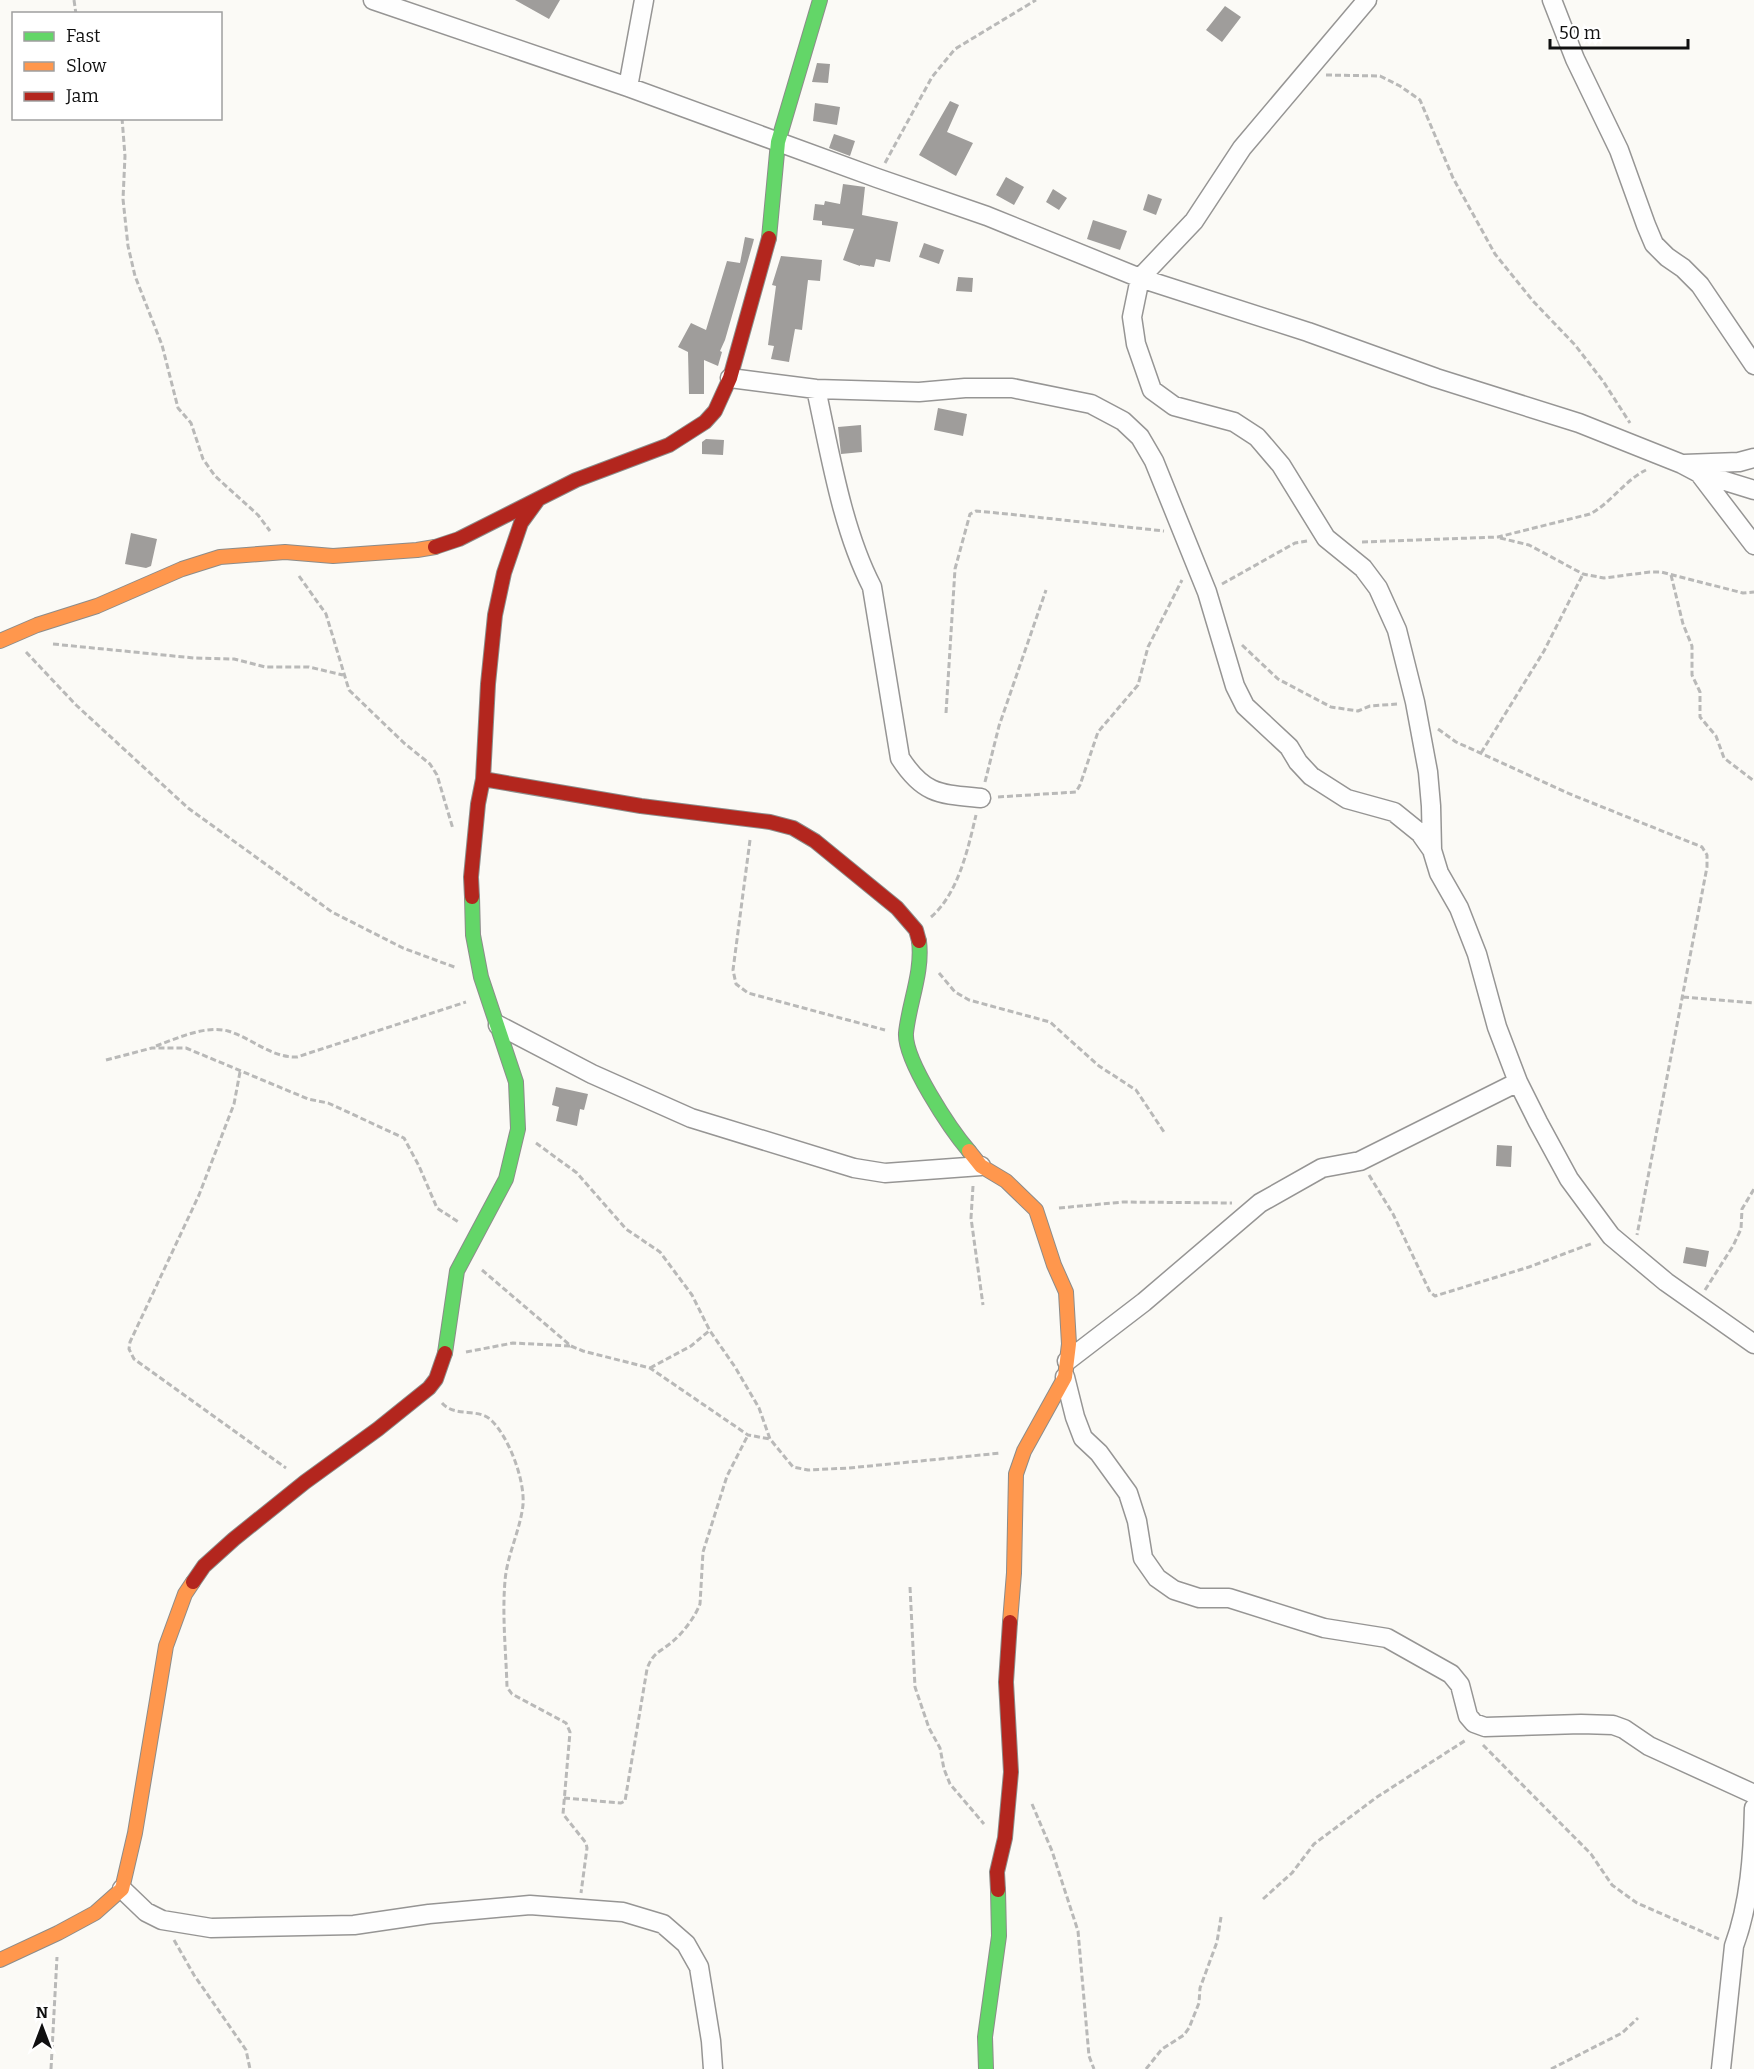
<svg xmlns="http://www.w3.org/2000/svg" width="1754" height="2069" font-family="Bitter,serif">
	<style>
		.building { fill: #9f9d9b }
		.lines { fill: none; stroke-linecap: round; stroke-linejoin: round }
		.street-casing { stroke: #969594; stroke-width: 21 }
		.fast-casing { stroke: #8c8c8a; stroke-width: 16 }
		.slow-casing { stroke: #8c8c8a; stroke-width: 16 }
		.jam-casing { stroke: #8c8c8a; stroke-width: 16 }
		.path { stroke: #b9b9b8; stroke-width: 3; stroke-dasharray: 6 3; stroke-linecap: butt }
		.street { stroke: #fefefe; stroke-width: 18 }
		.fast { stroke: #63d668; stroke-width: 14 }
		.slow { stroke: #ff974d; stroke-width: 14 }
		.jam { stroke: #b3261e; stroke-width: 14 }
	</style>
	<rect width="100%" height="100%" fill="#fbfaf6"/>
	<path class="building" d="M 515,0 L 560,0 L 549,19 Z
		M 1225,6 L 1241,17 L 1222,42 L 1206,30 Z
		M 817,63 L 830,64 L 828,83 L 812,82 Z
		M 950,101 L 959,105 L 947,132 L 973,143 L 956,176 L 919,155 Z
		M 815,103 L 840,107 L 837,125 L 813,121 Z
		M 834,134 L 855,141 L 850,156 L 829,148 Z
		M 1006,177 L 1024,187 L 1014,205 L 996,195 Z
		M 843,184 L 865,187 L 862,215 L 898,222 L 890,262 L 876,259 L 874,267 L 860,265 L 860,266 L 843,260 L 854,229 L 822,225 L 822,221 L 813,220 L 815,204 L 824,205 L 825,201 L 840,204 Z
		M 1053,189 L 1067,198 L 1059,210 L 1046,202 Z
		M 1148,194 L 1162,199 L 1156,215 L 1143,210 Z
		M 1093,220 L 1127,231 L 1120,250 L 1087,239 Z
		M 745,237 L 754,239 L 753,243 L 725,340 L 720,351 L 722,352 L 718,366 L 704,360 L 704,394 L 689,394 L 688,352 L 678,347 L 691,323 L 706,330 L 727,261 L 740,263 Z
		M 924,243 L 944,250 L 939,264 L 919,257 Z
		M 781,256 L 822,260 L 820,281 L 808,280 L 802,330 L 795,329 L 789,362 L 771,359 L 774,346 L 768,345 L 776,286 L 772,285 Z
		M 958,277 L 973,278 L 972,292 L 956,291 Z
		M 938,408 L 967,414 L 963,436 L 934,430 Z
		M 861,425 L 862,452 L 841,454 L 838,427 Z
		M 706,439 L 724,440 L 723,455 L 702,454 L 702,442 Z
		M 131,533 L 157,539 L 151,566 L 146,568 L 125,564 Z
		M 556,1087 L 588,1094 L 584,1110 L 580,1109 L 577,1126 L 556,1121 L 559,1107 L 552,1105 Z
		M 1497,1145 L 1512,1146 L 1511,1167 L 1496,1166 Z
		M 1686,1247 L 1709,1251 L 1706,1267 L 1683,1263 Z"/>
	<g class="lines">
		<defs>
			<path id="street" d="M 373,0 L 628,87 L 877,178 L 987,216 L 1140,278 L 1308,332 L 1436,378 L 1579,423 L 1682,464 L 1699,473 L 1754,490
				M 1367,0 L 1242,148 L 1194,221 L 1140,278 L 1132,317 L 1136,344 L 1152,390 L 1174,406 L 1234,422 L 1257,437 L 1281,465 L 1326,538 L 1363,568 L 1378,588 L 1397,630 L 1415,702 L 1428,772 L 1431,806 L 1432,850 L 1439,873 L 1459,908 L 1477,954 L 1497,1027 L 1518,1082 L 1538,1122 L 1569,1179 L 1611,1236 L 1666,1282 L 1754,1344
				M 1552,0 L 1575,59 L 1619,150 L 1646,225 L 1654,244 L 1667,257 L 1683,268 L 1700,285 L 1754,365
				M 628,87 L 644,0
				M 730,378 L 816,389 L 919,392 L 965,388 L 1012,388 L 1091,404 L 1123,421 L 1140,437 L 1154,461 L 1207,592 L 1235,686 L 1245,706 L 1289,747 L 1298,762 L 1311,776 L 1347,799 L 1394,812 L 1420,833 L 1432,850
				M 816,389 C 830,453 842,529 872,587 L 900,758 C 924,795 940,794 981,798
				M 1684,464 L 1739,462 L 1754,458
				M 1699,473 L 1754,545
				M 498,1025 L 592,1074 L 691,1118 L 854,1168 L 885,1173 L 981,1166
				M 1067,1361 L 1144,1302 L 1260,1203 L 1322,1168 L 1360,1161 L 1518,1082
				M 1065,1377 L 1075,1417 L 1083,1438 L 1099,1453 L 1128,1493 L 1137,1521 L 1143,1558 L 1157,1578 L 1174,1590 L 1199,1598 L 1229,1598 L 1324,1628 L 1387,1638 L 1451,1674 L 1460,1685 L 1468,1716 L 1474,1723 L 1485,1727 L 1581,1724 L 1613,1725 L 1624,1729 L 1649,1746 L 1754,1794
				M 122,1889 L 146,1912 L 162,1920 L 211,1928 L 354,1925 L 429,1914 L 530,1905 L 623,1912 L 663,1924 L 686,1944 L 699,1967 L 711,2041 L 713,2069
				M 1721,2069 L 1734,1946 C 1750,1902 1753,1854 1754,1808"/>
			<path id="fast" d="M 769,238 L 778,142 L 820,0
				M 919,941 C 923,972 909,1003 906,1033 C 904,1060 951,1130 969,1151
				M 445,1353 L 457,1271 L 506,1179 L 518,1129 L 516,1082 L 481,977 L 473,935 L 472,897
				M 986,2069 L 985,2037 L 999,1936 L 998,1890"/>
			<path id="slow" d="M 0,641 L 37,625 L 97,606 L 182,569 L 220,557 L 285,552 L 333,556 L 417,550 L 435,547
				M 969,1151 L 981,1166 L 1006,1181 L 1036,1210 L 1054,1265 L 1066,1292 L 1069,1344 L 1065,1377 L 1024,1451 L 1016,1474 L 1014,1573 L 1010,1622
				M 0,1960 L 58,1933 L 95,1913 L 122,1889 L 135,1833 L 166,1646 L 185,1594 L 193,1582"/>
			<path id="jam" d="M 435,547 L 459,539 L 576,480 L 669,445 L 705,422 L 715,411 L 730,378 L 769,238
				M 483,779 L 641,806 L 770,822 L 793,828 L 815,841 L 897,908 L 916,930 L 919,941
				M 472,897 L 471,877 L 478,804 L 483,779 L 488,684 L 495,615 L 504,573 L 521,523 L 537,501
				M 193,1582 L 204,1566 L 234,1539 L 305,1482 L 378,1429 L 429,1388 L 436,1379 L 445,1353
				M 998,1890 L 997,1872 L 1005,1838 L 1011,1772 L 1006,1682 L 1010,1622"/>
		</defs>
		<use href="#street" class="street-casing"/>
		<use href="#fast" class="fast-casing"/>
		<use href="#slow" class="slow-casing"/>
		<use href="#jam" class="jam-casing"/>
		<path class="path" d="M 74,0 L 76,14
			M 1326,75 L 1380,76 L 1400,86 L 1420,100 L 1453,178 L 1495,254 L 1533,301 L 1575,345 L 1603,381 L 1630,423
			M 122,118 L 125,156 L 123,199 L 128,246 L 135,276 L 162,345 L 178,408 L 191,423 L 203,459 L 215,476 L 258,515 L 270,531
			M 885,163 L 932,77 L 955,49 L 1036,0
			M 1500,538 L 1529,545 L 1583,574 L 1604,578 L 1650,572 L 1661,572 L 1743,593 L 1754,592
			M 1362,542 L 1498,537 L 1590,514 C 1611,503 1625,480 1646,470
			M 1671,575 L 1683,624 L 1692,646 L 1692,675 L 1700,692 L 1700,717 L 1716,736 L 1724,758 L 1754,781
			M 299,576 L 326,614 L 349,690 L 404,743 L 430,764 L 437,775 L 453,829
			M 1222,584 L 1295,543 L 1307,541
			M 53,644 L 194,658 L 234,659 L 265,667 L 309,667 L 343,675
			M 1242,645 L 1278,679 L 1331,707 L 1358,711 L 1370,706 L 1397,704
			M 26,652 L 76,705 L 188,808 L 332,912 L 403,948 L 457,968
			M 946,713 L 955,569 L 970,514 L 976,511 L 1008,514 L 1164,531
			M 1438,729 L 1456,742 L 1570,794 L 1702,847 L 1707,855 L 1707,867 L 1637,1235
			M 1481,753 L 1544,651 L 1583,574
			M 985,782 L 999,726 L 1046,590
			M 998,797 L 1076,792 L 1080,785 L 1098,732 L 1138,685 L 1148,647 L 1182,580
			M 750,840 L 733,970 L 736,984 L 748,993 L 885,1030
			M 931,917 C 958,894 968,849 976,815
			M 939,973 L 955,992 L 969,1000 L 1050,1022 L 1099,1066 L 1136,1090 L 1164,1132
			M 1683,997 L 1754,1003
			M 156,1046 C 178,1038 205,1025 228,1031 C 252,1038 271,1058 297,1057 L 466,1002
			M 106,1060 L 152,1048 L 186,1048 L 308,1099 L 328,1103 L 404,1138 L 419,1166 L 437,1208 L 460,1223
			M 240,1072 L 234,1104 L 199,1195 L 130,1342 L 129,1349 L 134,1359 L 286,1468
			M 536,1143 L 577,1173 L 626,1229 L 660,1252 L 692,1295 L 710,1331 L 735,1367 L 759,1408 L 770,1439 L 793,1467 L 808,1470 L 849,1468 L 1001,1453
			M 1369,1175 L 1393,1214 L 1430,1292 L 1435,1296 L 1529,1267 L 1593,1243
			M 973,1186 L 971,1218 L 983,1305
			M 1059,1208 L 1123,1202 L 1232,1203
			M 482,1270 L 571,1346 L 583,1351 L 650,1368 L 748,1435 L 770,1439
			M 1705,1290 L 1733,1246 L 1741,1229 L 1742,1209 L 1754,1189
			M 466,1352 L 513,1343 L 570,1346
			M 650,1368 L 691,1346 L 709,1331
			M 442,1403 C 455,1418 479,1407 492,1421 C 509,1438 525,1480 523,1505 C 520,1531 507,1555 505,1581 C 502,1616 506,1652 507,1687 L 512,1694 L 566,1723 L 570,1732 L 563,1814 L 586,1843 L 587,1848 L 581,1893
			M 910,1587 L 915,1687 L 929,1728 L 940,1748 L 944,1769 L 950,1784 L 984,1824
			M 1483,1745 L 1591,1854 L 1612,1885 L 1637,1903 L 1719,1939
			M 564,1798 L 621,1803 L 625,1801 L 647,1669 C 653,1652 659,1653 672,1642 C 683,1633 695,1617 700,1604 L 703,1552 L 727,1476 L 748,1435
			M 1032,1804 L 1052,1851 L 1078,1931 L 1089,2056 L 1094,2069
			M 1263,1899 L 1292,1873 L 1314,1844 L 1377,1797 L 1466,1740
			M 174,1940 L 194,1975 L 246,2050 L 250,2069
			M 51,2069 L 57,1957
			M 1146,2069 L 1162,2049 L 1184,2035 L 1189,2028 L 1199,2003 L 1200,1988 L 1217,1942 L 1221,1917
			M 1551,2069 L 1622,2033 L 1638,2018"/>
		<use href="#street" class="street"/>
		<use href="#fast" class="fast"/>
		<use href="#slow" class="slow"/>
		<use href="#jam" class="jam"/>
	</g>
	<rect x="12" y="12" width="210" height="108" fill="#ffffff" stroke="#9f9f9f" stroke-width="1.5"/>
	<rect x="24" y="32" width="30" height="9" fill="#63d668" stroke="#9f9f9f" stroke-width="1.5"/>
	<text x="66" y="42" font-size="18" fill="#101010">Fast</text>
	<rect x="24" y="62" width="30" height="9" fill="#ff974d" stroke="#9f9f9f" stroke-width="1.5"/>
	<text x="66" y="72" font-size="18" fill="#101010">Slow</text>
	<rect x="24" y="92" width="30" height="9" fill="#b3261e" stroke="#9f9f9f" stroke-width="1.5"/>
	<text x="66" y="102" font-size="18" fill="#101010">Jam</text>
	<g transform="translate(42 2027)" stroke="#ffffff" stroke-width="4.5" paint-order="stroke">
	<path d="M0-4.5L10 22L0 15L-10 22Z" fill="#101010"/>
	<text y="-9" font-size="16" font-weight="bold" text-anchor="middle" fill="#101010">N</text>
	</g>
	<path d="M1550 39v9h138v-9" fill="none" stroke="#101010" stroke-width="3"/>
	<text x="1559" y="39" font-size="18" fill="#101010" stroke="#ffffff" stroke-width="4.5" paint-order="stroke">50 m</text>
</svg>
